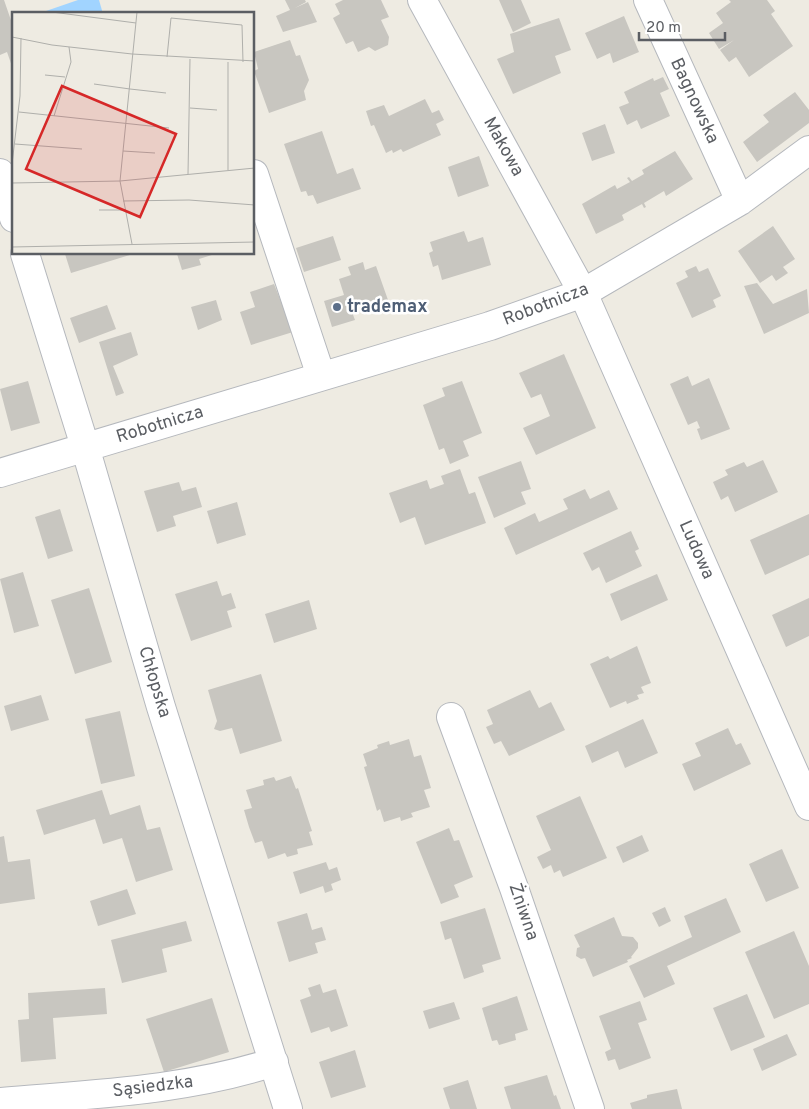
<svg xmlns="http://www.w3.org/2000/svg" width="809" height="1109" font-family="Overpass,sans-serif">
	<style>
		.water { fill: #a1d4ff }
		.building { fill: #c8c6c0 }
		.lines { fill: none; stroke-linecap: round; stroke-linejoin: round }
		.minor-casing { stroke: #b5b8bd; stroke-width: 30 }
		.minor { stroke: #fff; stroke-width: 28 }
		.service-dot { fill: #5c6f8a; stroke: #fff; stroke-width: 2 }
		.labels { text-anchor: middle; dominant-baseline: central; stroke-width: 5; stroke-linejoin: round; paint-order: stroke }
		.street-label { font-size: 18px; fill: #5b5e63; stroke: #fff }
		.service-label { font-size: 18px; font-weight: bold; fill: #4e5e75; stroke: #fff; text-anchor: start }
		.inset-road { fill: none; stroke: #afafab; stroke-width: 1 }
		.view { fill: #d62828; fill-opacity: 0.15; stroke: #d62828; stroke-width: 2.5 }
		.inset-edge { fill: none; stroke: #5b5e63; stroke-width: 2.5 }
	</style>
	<rect width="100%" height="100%" fill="#eeebe2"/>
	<path class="water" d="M 78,0 L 99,0 L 103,14 L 47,14 L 46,11 Z"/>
	<path class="building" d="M 0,0 L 4,0 L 14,29 L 14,72 L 7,52 L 0,55 Z
		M 285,0 L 305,0 L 306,2 L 295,8 L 308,2 L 317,22 L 283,32 L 276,16 L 290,10 Z
		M 343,0 L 381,0 L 389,17 L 381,20 L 389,37 L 388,45 L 375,51 L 369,47 L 358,52 L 353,41 L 346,44 L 333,18 L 340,14 L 335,4 Z
		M 499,0 L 521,0 L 531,23 L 513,32 Z
		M 729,0 L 767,0 L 775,11 L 771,14 L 793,46 L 749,77 L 736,57 L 729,62 L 720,50 L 734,40 L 719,49 L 709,33 L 723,23 L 716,13 L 731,2 Z
		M 624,16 L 639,52 L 613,63 L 610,53 L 597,59 L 585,33 Z
		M 559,18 L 571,50 L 555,56 L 561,73 L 513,94 L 497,59 L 514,52 L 510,34 Z
		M 290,40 L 296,56 L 300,55 L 309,80 L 304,91 L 306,100 L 269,113 L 254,71 L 258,69 L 254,52 Z
		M 663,77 L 669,89 L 660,93 L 670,116 L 641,129 L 637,120 L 627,125 L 619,107 L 629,103 L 624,92 L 653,78 L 654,81 Z
		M 795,92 L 809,110 L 809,123 L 757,162 L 743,142 L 769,122 L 763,115 Z
		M 425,99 L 432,113 L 439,110 L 444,120 L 436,124 L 441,135 L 403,152 L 401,149 L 393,153 L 392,150 L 386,153 L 374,125 L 371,126 L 366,111 L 384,105 L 389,116 Z
		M 605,124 L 615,153 L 592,161 L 582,133 Z
		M 322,131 L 337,174 L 353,168 L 361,189 L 317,204 L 313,195 L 308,196 L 306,191 L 301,192 L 284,144 Z
		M 675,151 L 693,179 L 666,196 L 664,191 L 644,203 L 646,207 L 644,208 L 642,204 L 622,215 L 624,220 L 596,234 L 582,204 L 615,185 L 617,189 L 630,182 L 627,178 L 629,177 L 632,181 L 644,174 L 642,170 Z
		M 479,156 L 489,186 L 458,197 L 448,167 Z
		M 773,226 L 795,259 L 783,267 L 788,273 L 776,281 L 772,275 L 760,283 L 738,251 Z
		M 464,231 L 468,242 L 483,237 L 491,265 L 442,280 L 438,265 L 433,267 L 429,253 L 433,251 L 430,242 Z
		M 333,236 L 341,260 L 304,272 L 296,248 Z
		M 65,254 L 133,254 L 71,273 Z
		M 177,254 L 215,254 L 199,259 L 201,265 L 182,270 Z
		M 363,262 L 365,270 L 376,266 L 388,300 L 352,312 L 355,320 L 332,327 L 324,301 L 344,295 L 339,279 L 351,275 L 348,267 Z
		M 696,266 L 699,272 L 708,268 L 721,296 L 713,300 L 716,307 L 692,318 L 676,283 L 688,277 L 685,271 Z
		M 757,283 L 773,304 L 807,289 L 809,313 L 764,334 L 744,286 Z
		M 274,284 L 280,299 L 282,298 L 293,332 L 251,345 L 240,312 L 255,307 L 250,292 Z
		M 216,300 L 222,320 L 198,330 L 191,307 Z
		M 107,305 L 116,329 L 79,343 L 70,318 Z
		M 131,332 L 138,355 L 113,366 L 124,393 L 116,396 L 99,342 Z
		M 564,354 L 596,428 L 536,455 L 523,428 L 550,416 L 541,394 L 531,398 L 519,373 Z
		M 688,376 L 692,386 L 709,378 L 730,429 L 701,440 L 697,429 L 700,428 L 697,421 L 688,425 L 670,384 Z
		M 28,381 L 40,423 L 11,431 L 0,389 Z
		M 462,381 L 482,433 L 463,441 L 469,456 L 450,464 L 444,448 L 439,450 L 423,405 L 445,396 L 442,388 Z
		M 763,460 L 778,492 L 735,512 L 728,496 L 721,500 L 713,482 L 728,475 L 725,470 L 744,462 L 747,467 Z
		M 521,461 L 531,489 L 521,492 L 526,504 L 494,518 L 478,477 Z
		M 460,469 L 469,494 L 475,492 L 486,523 L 425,545 L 415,517 L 400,523 L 389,493 L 427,480 L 430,489 L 444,484 L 441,476 Z
		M 179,482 L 182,491 L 196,487 L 202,507 L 173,516 L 176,526 L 157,532 L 144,491 Z
		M 585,489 L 590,499 L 609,490 L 618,509 L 516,555 L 504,528 L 535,513 L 539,522 L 568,509 L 563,499 Z
		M 237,502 L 246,535 L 217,544 L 207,511 Z
		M 60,509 L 73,551 L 48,559 L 35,517 Z
		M 809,514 L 809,555 L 765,575 L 750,540 Z
		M 631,531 L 639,549 L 635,551 L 642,566 L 606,583 L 599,567 L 592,571 L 583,553 Z
		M 23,572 L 39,626 L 14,633 L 0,579 Z
		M 657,574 L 668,600 L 621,621 L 610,594 Z
		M 217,581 L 222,596 L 231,593 L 236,608 L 227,611 L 232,627 L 191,641 L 175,594 Z
		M 89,588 L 112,662 L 75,674 L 51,600 Z
		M 809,598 L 809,636 L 786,647 L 772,615 Z
		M 309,600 L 317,629 L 274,643 L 265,614 Z
		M 637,646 L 651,683 L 641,687 L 644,693 L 637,695 L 639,699 L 627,704 L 626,701 L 610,708 L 590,664 L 608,656 L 610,659 Z
		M 261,674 L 282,741 L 240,754 L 232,728 L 220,731 L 214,729 L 217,721 L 208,690 Z
		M 530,690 L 539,708 L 551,702 L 565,730 L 509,756 L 501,741 L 494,744 L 486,727 L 493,724 L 487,710 Z
		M 41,695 L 49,720 L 11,731 L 4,706 Z
		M 120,711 L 135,776 L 101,784 L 85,719 Z
		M 643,719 L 658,753 L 625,768 L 618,751 L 592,763 L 585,746 Z
		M 728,728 L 736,745 L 741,743 L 751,764 L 694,791 L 682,764 L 701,756 L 695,743 Z
		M 409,739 L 414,757 L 421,755 L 426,771 L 431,788 L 424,790 L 430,807 L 411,813 L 413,817 L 401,821 L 400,817 L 384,822 L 380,809 L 377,811 L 364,767 L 367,766 L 363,754 L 378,748 L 377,745 L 389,741 L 390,745 Z
		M 291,776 L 296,789 L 298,788 L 312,831 L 309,832 L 313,845 L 297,849 L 298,854 L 287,857 L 285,853 L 268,859 L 262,841 L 255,843 L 249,827 L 244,810 L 252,808 L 246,790 L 264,785 L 263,780 L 274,777 L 276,781 Z
		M 102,790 L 110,815 L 140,805 L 147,830 L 160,827 L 173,870 L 136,882 L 122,838 L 103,844 L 95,819 L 44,835 L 36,810 Z
		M 580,796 L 607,858 L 563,877 L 560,870 L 554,873 L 551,865 L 543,869 L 537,857 L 551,850 L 536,816 Z
		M 449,828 L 454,841 L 459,840 L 473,877 L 454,885 L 459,897 L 441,904 L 416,842 Z
		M 642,835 L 649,851 L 623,863 L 616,847 Z
		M 4,836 L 8,862 L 30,859 L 35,899 L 0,904 L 0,837 Z
		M 782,849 L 799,888 L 766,902 L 749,864 Z
		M 326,862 L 329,870 L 337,867 L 341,880 L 331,884 L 333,890 L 325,893 L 323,886 L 300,894 L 293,872 Z
		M 127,889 L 136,914 L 98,926 L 90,901 Z
		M 726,898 L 741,932 L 667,966 L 675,984 L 644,998 L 629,966 L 692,937 L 684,916 Z
		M 665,907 L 671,921 L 659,927 L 652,913 Z
		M 485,908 L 501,959 L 482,965 L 484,972 L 464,979 L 451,938 L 445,940 L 440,922 Z
		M 307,913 L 312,930 L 322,927 L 326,940 L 315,943 L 318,953 L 289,962 L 277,922 Z
		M 614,917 L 622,936 L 633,937 L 638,943 L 638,948 L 631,957 L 632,958 L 627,960 L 628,962 L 593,977 L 585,958 L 581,959 L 576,956 L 577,948 L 580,947 L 574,935 Z
		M 186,921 L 192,941 L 162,949 L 167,972 L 122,983 L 111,940 Z
		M 794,931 L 809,966 L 809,1004 L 774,1019 L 745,952 Z
		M 320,984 L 323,993 L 336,989 L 348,1026 L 331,1032 L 329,1027 L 311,1033 L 300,1000 L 311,996 L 308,988 Z
		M 105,988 L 107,1014 L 53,1018 L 56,1059 L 21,1062 L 18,1020 L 29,1019 L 28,993 Z
		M 747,994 L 765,1037 L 731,1051 L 713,1008 Z
		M 517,996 L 528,1030 L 515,1034 L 516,1040 L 499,1045 L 497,1040 L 492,1041 L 482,1008 Z
		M 212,998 L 229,1052 L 164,1072 L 146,1019 Z
		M 640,1001 L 647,1020 L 638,1023 L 651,1058 L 619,1070 L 615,1059 L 608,1061 L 605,1052 L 611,1049 L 599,1016 Z
		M 454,1002 L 460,1019 L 429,1029 L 423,1011 Z
		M 787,1034 L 797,1055 L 762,1071 L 753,1049 Z
		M 355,1050 L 366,1087 L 331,1098 L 319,1062 Z
		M 547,1075 L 554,1096 L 556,1095 L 561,1109 L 511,1109 L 504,1087 Z
		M 468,1080 L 477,1109 L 450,1109 L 443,1088 Z
		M 677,1089 L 682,1109 L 632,1109 L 630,1103 L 647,1098 L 647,1095 Z"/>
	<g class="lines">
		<defs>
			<path id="minor" d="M 422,0 L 583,293 L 809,806
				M 648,0 L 740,201
				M 0,173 L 14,218
				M 254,174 L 321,376
				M 25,254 L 83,440 L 161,707 L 288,1109
				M 0,473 L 490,326 L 583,293 L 740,201 L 809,150
				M 451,717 L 514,888 L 590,1109
				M 0,1102 C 92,1094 185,1091 274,1062"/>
		</defs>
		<use href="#minor" class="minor-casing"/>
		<use href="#minor" class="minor"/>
	</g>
	<circle class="service-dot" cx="337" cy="307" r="5"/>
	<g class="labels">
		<g class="street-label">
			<text transform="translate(694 101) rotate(65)">Bagnowska</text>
			<text transform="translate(503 147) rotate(61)">Makowa</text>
			<text transform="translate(546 305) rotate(-21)">Robotnicza</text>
			<text transform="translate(160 425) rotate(-17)">Robotnicza</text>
			<text transform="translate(696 550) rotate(66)">Ludowa</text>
			<text transform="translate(154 682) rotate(73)">Chłopska</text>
			<text transform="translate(523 912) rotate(71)">Żniwna</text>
			<text transform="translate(153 1087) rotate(-7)">Sąsiedzka</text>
		</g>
		<g class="service-label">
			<text x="347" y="307">trademax</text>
		</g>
	</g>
	<g transform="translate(12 12)">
		<rect width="242" height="242" fill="#eeebe2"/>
		<path class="inset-road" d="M 40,0 L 124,11M 0,25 L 40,33 L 120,42 L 243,49M 155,45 L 159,6 L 230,13 L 231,50M 33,63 L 53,65M 82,72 L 118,77M 118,77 L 154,81M 178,96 L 205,98M 7,100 L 157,116M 42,104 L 59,50 L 57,35M 3,132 L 70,137M 111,139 L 143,141M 0,152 L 8,84 L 9,26M 216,158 L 216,50M 176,162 L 178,47M 0,171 L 108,169 L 243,156M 111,189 L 177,188 L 243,193M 87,198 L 113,198M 120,232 L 108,169 L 125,0M 0,235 L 243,230"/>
		<path class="view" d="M 50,74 L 164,122 L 128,205 L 14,157 Z"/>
		<rect width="242" height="242" class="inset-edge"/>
	</g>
	<path d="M639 32v8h86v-8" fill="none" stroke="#5b5e63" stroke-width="2.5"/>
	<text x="646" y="32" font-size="15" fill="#5b5e63" stroke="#ffffff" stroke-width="4" paint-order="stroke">20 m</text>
</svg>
